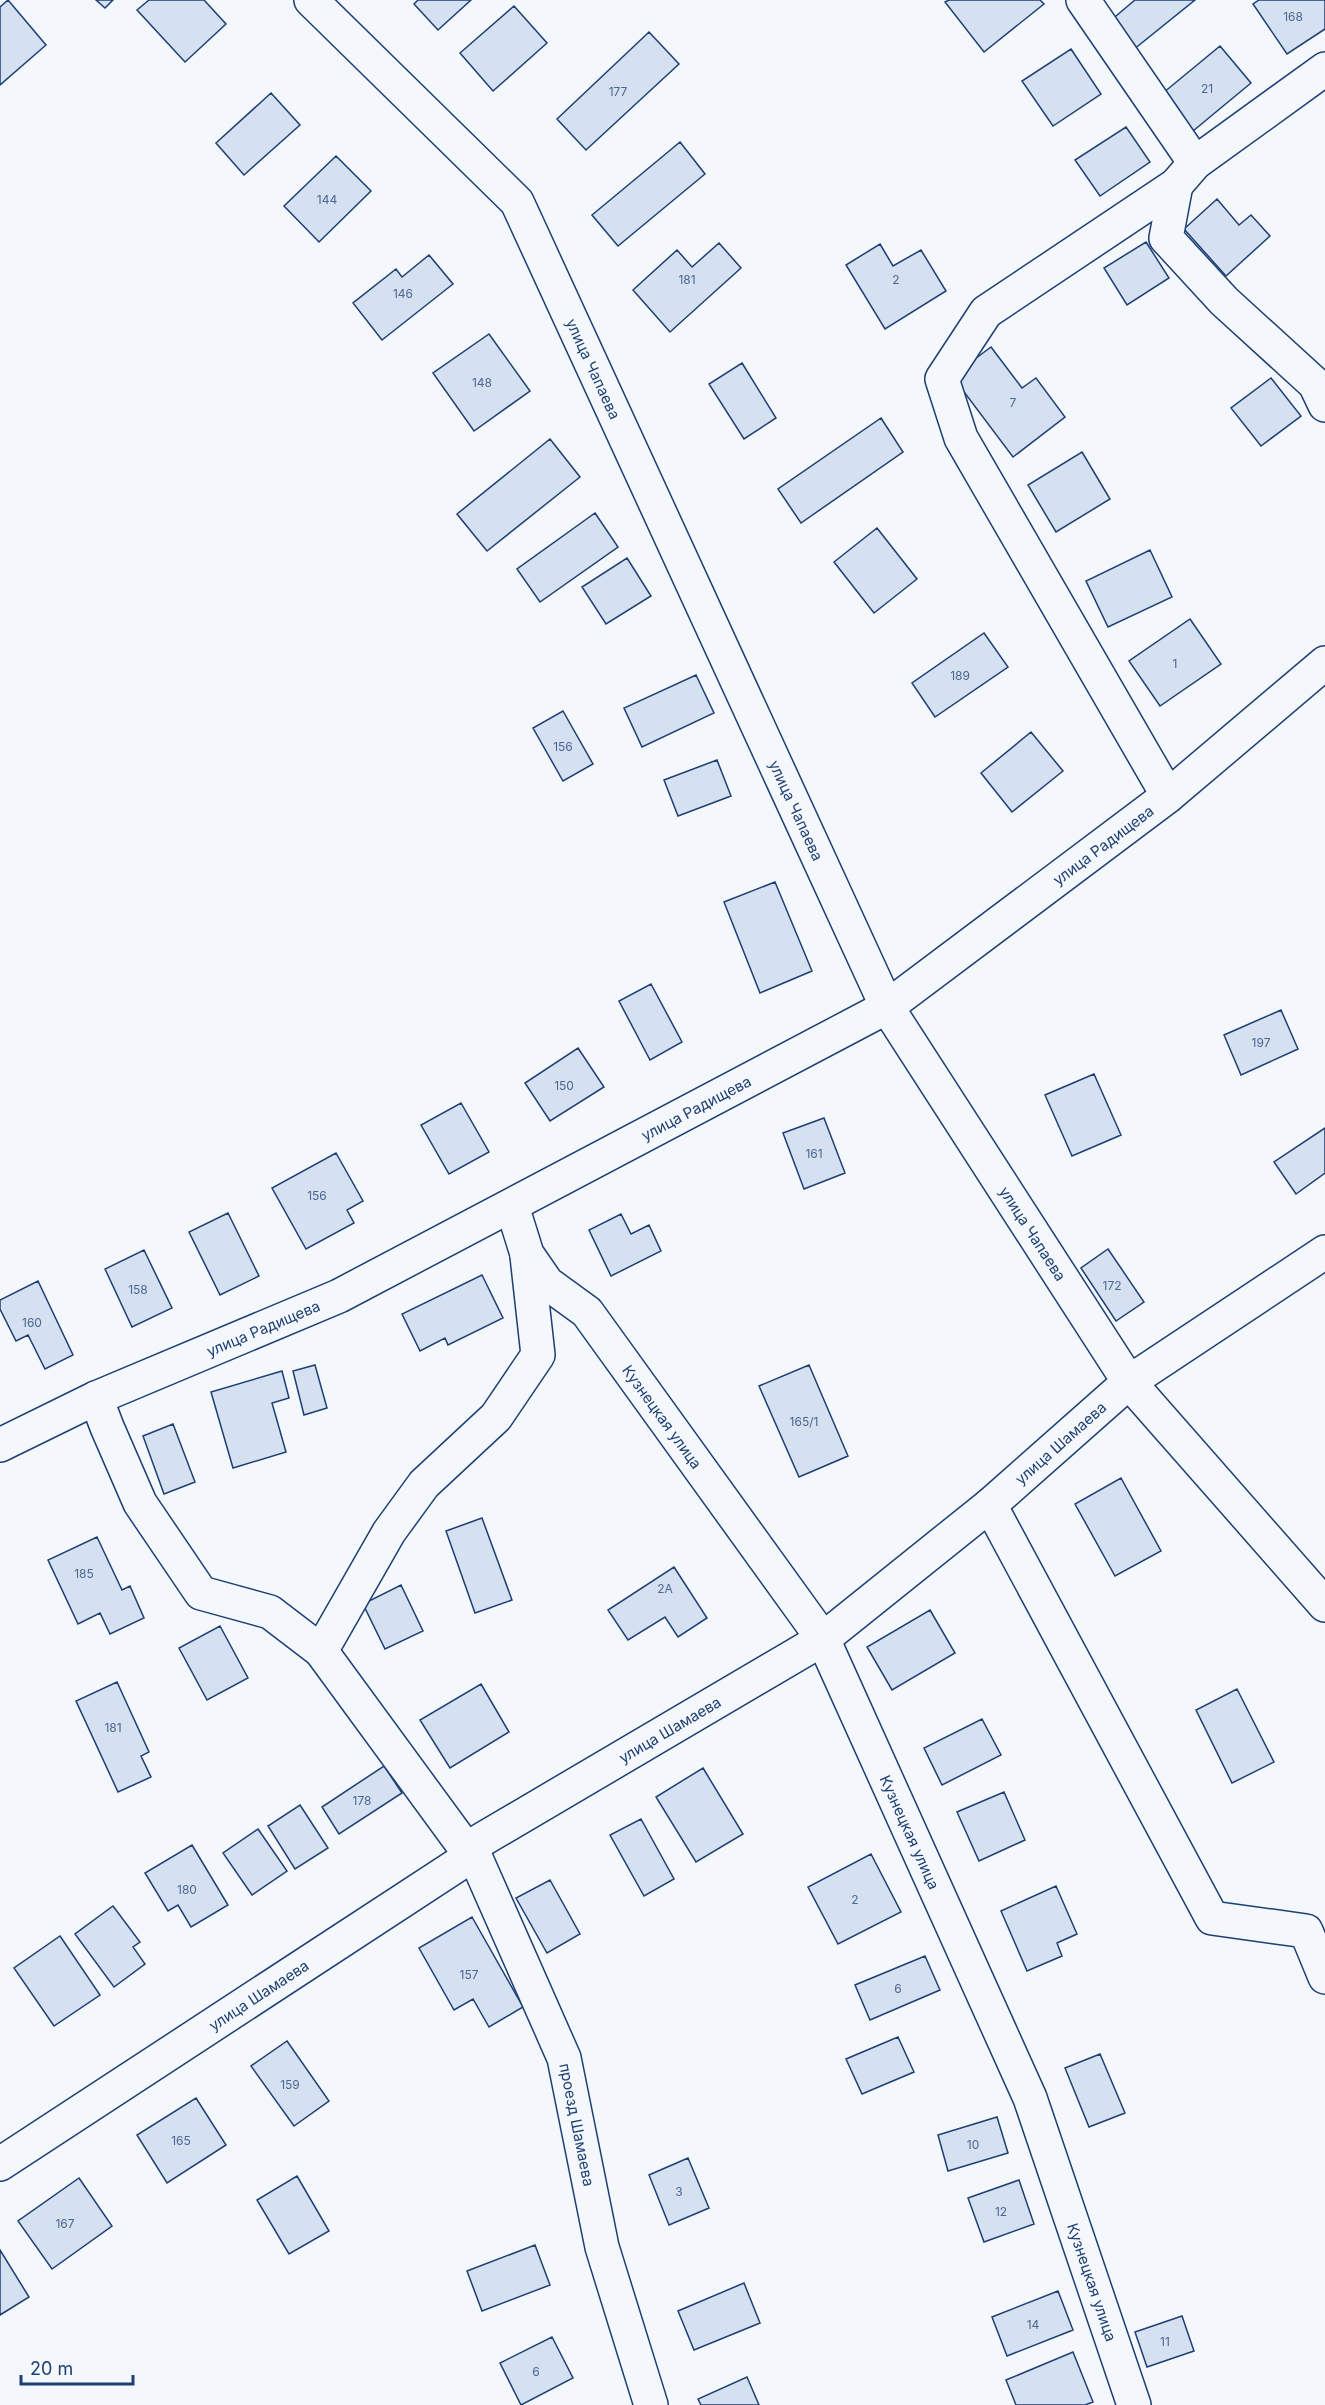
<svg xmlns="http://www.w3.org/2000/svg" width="1325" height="2405" font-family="Inter,sans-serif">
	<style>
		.building { fill: #d5e0f0; stroke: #1d3f73; stroke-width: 1.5 }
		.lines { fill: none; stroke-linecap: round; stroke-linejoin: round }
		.minor-casing { stroke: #1d3f73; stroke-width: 36 }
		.minor { stroke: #f4f7fb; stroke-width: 33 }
		.labels { text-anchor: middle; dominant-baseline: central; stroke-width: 4.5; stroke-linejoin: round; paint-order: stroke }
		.number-label { font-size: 12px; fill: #4b6792 }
		.street-label { font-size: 15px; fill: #1d3f73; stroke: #f4f7fb }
	</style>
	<rect width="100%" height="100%" fill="#f4f7fb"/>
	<path class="building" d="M 8,0 L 46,45 L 0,85 L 0,7 Z
		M 96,0 L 113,0 L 105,8 Z
		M 149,0 L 204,0 L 226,24 L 185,62 L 137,10 Z
		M 418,0 L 471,0 L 438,30 L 414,4 Z
		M 949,0 L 1040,0 L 1044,4 L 984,52 L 945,2 Z
		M 1135,0 L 1195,0 L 1133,50 L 1110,21 Z
		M 1259,0 L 1325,0 L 1325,29 L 1287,54 L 1253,4 Z
		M 514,6 L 547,43 L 493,91 L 460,53 Z
		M 649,32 L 679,64 L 586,150 L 557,119 Z
		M 1220,46 L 1251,83 L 1193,131 L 1163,93 Z
		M 1071,49 L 1101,94 L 1053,126 L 1022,81 Z
		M 271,93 L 300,125 L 244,175 L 216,143 Z
		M 1126,127 L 1150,162 L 1100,196 L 1075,160 Z
		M 680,142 L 705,174 L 618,246 L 592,215 Z
		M 336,156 L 371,191 L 319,242 L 284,206 Z
		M 1217,199 L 1239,225 L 1251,215 L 1270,236 L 1226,276 L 1184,229 Z
		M 1146,242 L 1169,278 L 1127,305 L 1104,268 Z
		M 719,243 L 741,268 L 670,332 L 633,290 L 677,250 L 692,267 Z
		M 880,244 L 893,266 L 921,250 L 946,291 L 885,329 L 846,265 Z
		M 429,255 L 453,284 L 382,340 L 353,303 L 396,269 L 402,277 Z
		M 489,334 L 530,391 L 474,431 L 433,373 Z
		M 991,347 L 1022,388 L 1036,378 L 1065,417 L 1013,457 L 952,376 Z
		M 742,363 L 776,418 L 744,439 L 709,384 Z
		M 1271,378 L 1301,416 L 1261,446 L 1231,408 Z
		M 881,418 L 903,452 L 801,523 L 778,489 Z
		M 550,439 L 580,477 L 487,551 L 457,514 Z
		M 1082,452 L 1110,499 L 1056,532 L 1028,485 Z
		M 595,513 L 618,547 L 540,602 L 517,569 Z
		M 877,528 L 917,579 L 874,613 L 834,562 Z
		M 1150,550 L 1172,597 L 1108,627 L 1086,581 Z
		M 627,558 L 651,596 L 606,624 L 582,587 Z
		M 1190,619 L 1221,664 L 1160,706 L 1129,661 Z
		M 984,633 L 1008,667 L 935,717 L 912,683 Z
		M 696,675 L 714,713 L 642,747 L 624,708 Z
		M 563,711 L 593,764 L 563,781 L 533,728 Z
		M 1031,732 L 1063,771 L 1012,812 L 981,773 Z
		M 717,760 L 731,796 L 678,816 L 664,780 Z
		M 775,882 L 812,971 L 760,993 L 724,902 Z
		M 651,984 L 682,1042 L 650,1060 L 619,1001 Z
		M 1281,1010 L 1298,1049 L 1241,1075 L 1224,1035 Z
		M 578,1048 L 604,1087 L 550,1121 L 525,1083 Z
		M 1094,1074 L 1121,1135 L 1072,1156 L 1045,1095 Z
		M 461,1103 L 489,1152 L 449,1174 L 421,1125 Z
		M 824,1118 L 845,1173 L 804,1189 L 783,1133 Z
		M 1325,1128 L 1325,1173 L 1296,1194 L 1274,1162 Z
		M 336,1153 L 363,1201 L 347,1210 L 354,1223 L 306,1249 L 272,1188 Z
		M 228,1213 L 259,1276 L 220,1295 L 189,1232 Z
		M 621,1214 L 631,1234 L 649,1225 L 661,1251 L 611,1276 L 589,1230 Z
		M 1108,1249 L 1144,1302 L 1116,1321 L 1081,1268 Z
		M 144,1250 L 172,1308 L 132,1327 L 105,1269 Z
		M 482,1275 L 503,1318 L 448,1345 L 445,1338 L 420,1351 L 402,1314 Z
		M 38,1281 L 73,1355 L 45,1369 L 28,1335 L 16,1341 L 0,1309 L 0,1300 Z
		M 315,1365 L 327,1408 L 304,1415 L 293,1371 Z
		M 809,1365 L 848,1456 L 799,1477 L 759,1386 Z
		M 282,1371 L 289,1398 L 272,1403 L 286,1452 L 233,1468 L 211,1392 Z
		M 173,1424 L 195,1482 L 164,1494 L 143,1436 Z
		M 1121,1478 L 1161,1551 L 1115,1576 L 1075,1504 Z
		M 482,1518 L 512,1600 L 475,1613 L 446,1531 Z
		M 97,1537 L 122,1590 L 130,1586 L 144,1618 L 110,1634 L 100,1613 L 78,1624 L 48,1560 Z
		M 674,1567 L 707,1618 L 678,1637 L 665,1617 L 628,1640 L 608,1610 Z
		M 401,1585 L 423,1631 L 385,1649 L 363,1604 Z
		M 930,1610 L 955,1653 L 892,1690 L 867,1647 Z
		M 220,1626 L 248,1678 L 207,1700 L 179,1648 Z
		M 117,1682 L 149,1752 L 141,1756 L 151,1777 L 118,1792 L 76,1701 Z
		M 481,1684 L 509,1732 L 450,1768 L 420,1720 Z
		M 1237,1689 L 1274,1762 L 1232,1783 L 1196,1710 Z
		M 982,1719 L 1001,1755 L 942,1785 L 924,1748 Z
		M 384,1766 L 402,1793 L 339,1834 L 322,1807 Z
		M 703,1768 L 743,1834 L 696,1862 L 656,1797 Z
		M 1004,1792 L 1025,1840 L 979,1861 L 957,1812 Z
		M 300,1805 L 328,1848 L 295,1869 L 268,1826 Z
		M 641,1819 L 674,1879 L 644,1896 L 610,1835 Z
		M 258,1829 L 287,1871 L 252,1895 L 223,1853 Z
		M 192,1845 L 228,1905 L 191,1927 L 178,1905 L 168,1911 L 145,1873 Z
		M 871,1854 L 901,1912 L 838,1944 L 808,1887 Z
		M 550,1880 L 580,1934 L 547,1953 L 516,1898 Z
		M 1056,1886 L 1077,1934 L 1057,1943 L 1062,1956 L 1027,1971 L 1001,1911 Z
		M 113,1906 L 140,1942 L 133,1947 L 145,1964 L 114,1987 L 75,1934 Z
		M 472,1917 L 523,2007 L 489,2027 L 473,1999 L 454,2010 L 419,1948 Z
		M 60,1936 L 100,1995 L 54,2026 L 14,1968 Z
		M 925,1956 L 940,1990 L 870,2020 L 855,1985 Z
		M 898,2037 L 914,2072 L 862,2094 L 846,2059 Z
		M 287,2041 L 329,2101 L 294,2126 L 251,2066 Z
		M 1100,2054 L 1125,2113 L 1089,2127 L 1065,2068 Z
		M 196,2098 L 226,2145 L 167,2183 L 137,2135 Z
		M 997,2117 L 1008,2153 L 948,2171 L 938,2135 Z
		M 688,2158 L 709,2208 L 669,2225 L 649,2175 Z
		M 297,2176 L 329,2231 L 289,2254 L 257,2200 Z
		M 79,2178 L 112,2226 L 52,2269 L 18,2221 Z
		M 1019,2180 L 1034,2224 L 984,2242 L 968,2198 Z
		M 535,2245 L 550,2285 L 482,2311 L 467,2271 Z
		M 0,2250 L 29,2297 L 0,2315 Z
		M 744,2283 L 760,2323 L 694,2350 L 678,2311 Z
		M 1058,2291 L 1073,2330 L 1007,2356 L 992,2317 Z
		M 1182,2316 L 1194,2351 L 1147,2367 L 1135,2332 Z
		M 552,2337 L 573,2378 L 521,2405 L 500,2363 Z
		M 1073,2352 L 1093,2402 L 1085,2405 L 1016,2405 L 1006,2380 Z
		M 747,2377 L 759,2405 L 701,2405 L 698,2399 Z"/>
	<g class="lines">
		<defs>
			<g id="minor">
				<path id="s1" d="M 311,0 L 517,202 L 887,1007 L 1129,1382 L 1325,1605"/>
				<path d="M 1083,0 L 1195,163"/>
				<path d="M 1176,185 L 1166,238 L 1224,301 L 1315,384 L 1325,405"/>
				<path d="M 1168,796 L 961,438 L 942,379 L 986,312 L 1176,185 L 1195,163 L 1325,69"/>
				<path id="s2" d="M 512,1206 L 527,1254 L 547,1283 L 587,1312 L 823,1639 L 1030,2098 L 1134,2405"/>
				<path d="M 96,1398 L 107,1427 L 140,1503 L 201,1593 L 270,1612 L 321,1651"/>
				<path id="s3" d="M 0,1445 L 96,1398 L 339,1296 L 887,1007 L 1168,796 L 1325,663"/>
				<path d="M 990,1505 L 1212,1918 L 1306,1931 L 1325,1977"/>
				<path d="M 466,1849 L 321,1651 L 389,1532 L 424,1484 L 496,1417 L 538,1355 L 527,1256"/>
				<path id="s4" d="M 474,1854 L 564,2058 L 602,2247 L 651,2405"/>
				<path id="s5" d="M 0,2164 L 474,1854 L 466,1849 L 823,1639 L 990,1505 L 1129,1382 L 1325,1252"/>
			</g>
		</defs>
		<use href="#minor" class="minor-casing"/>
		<use href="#minor" class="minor"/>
	</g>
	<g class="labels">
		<g class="number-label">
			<text x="1293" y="16">168</text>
			<text x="1207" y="88">21</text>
			<text x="618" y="91">177</text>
			<text x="327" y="199">144</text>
			<text x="687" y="279">181</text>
			<text x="896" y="279">2</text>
			<text x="403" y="293">146</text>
			<text x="482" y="382">148</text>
			<text x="1013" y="402">7</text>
			<text x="1175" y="663">1</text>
			<text x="960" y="675">189</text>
			<text x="563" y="746">156</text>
			<text x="1261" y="1042">197</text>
			<text x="564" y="1085">150</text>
			<text x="814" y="1153">161</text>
			<text x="317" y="1195">156</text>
			<text x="1112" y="1285">172</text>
			<text x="138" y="1289">158</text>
			<text x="32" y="1322">160</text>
			<text x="804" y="1421">165/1</text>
			<text x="84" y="1573">185</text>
			<text x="665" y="1588">2А</text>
			<text x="113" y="1727">181</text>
			<text x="362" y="1800">178</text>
			<text x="187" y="1889">180</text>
			<text x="855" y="1899">2</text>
			<text x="469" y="1974">157</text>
			<text x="898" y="1988">6</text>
			<text x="290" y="2084">159</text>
			<text x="181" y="2140">165</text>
			<text x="973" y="2144">10</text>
			<text x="679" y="2191">3</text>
			<text x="1001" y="2211">12</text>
			<text x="65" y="2223">167</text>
			<text x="1033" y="2324">14</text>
			<text x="1165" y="2341">11</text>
			<text x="536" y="2371">6</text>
		</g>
		<g class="street-label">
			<text stroke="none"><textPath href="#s1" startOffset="472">улица Чапаева</textPath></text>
			<text stroke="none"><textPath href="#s1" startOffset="958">улица Чапаева</textPath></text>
			<text stroke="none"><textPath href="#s3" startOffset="1260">улица Радищева</textPath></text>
			<text stroke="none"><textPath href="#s3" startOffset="774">улица Радищева</textPath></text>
			<text stroke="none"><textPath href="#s1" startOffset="1444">улица Чапаева</textPath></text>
			<text stroke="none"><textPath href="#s3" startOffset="288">улица Радищева</textPath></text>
			<text stroke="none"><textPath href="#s2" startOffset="264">Кузнецкая улица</textPath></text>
			<text stroke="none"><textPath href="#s5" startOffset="1298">улица Шамаева</textPath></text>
			<text stroke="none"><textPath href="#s5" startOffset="812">улица Шамаева</textPath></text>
			<text stroke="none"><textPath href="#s2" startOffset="750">Кузнецкая улица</textPath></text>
			<text stroke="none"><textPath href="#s5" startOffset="309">улица Шамаева</textPath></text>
			<text stroke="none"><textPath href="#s4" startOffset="291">проезд Шамаева</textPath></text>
			<text stroke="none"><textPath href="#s2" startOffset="1236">Кузнецкая улица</textPath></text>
		</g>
	</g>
	<path d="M21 2375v9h112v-9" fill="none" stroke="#1d3f73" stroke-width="3"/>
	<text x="30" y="2375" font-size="18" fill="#1d3f73" stroke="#f4f7fb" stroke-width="4.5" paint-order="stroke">20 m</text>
</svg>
